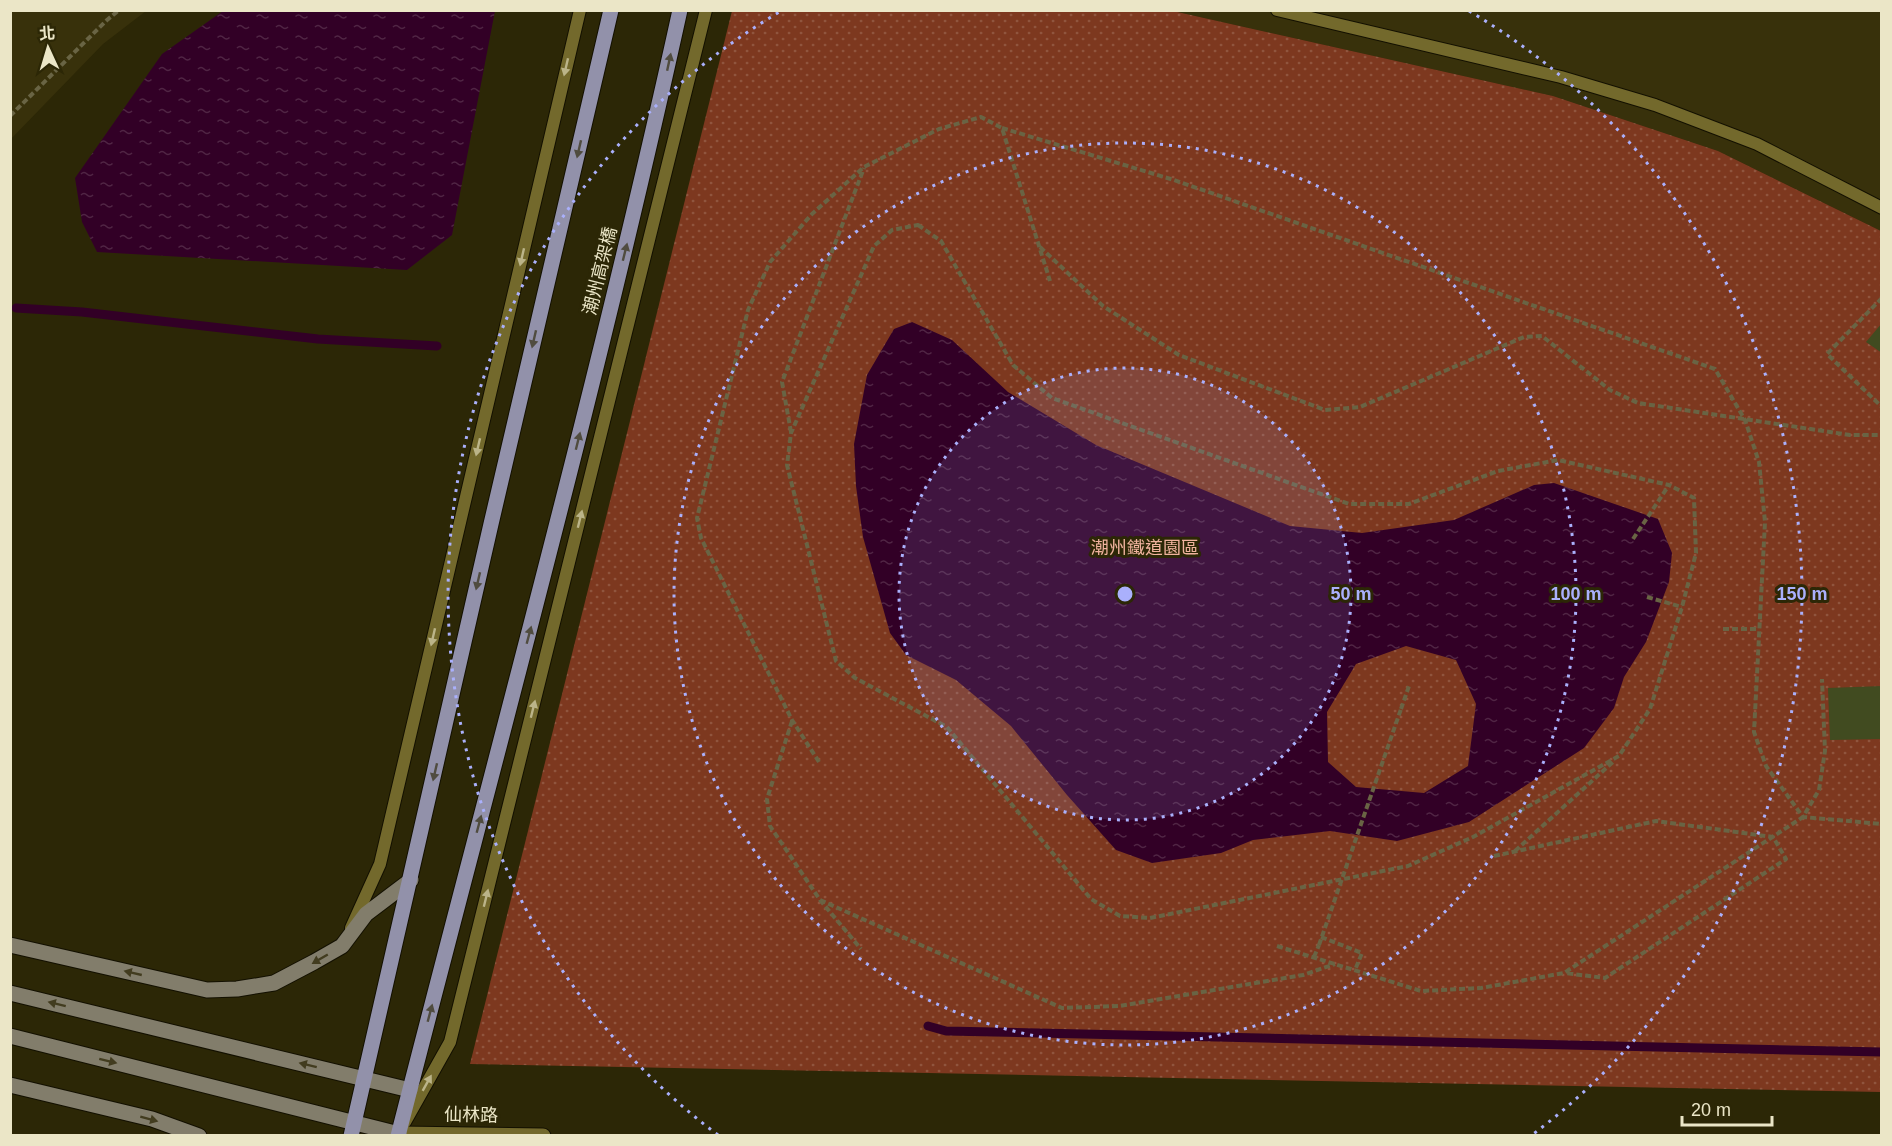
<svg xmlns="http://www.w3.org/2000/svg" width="1892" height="1146" font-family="Arial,'Noto Sans TC',sans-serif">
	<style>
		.built { fill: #38310b }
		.park { fill: url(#park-dots) }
		.water { fill: url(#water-ripples); fill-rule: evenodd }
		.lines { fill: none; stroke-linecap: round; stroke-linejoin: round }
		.stream { stroke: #320026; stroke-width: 9 }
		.building { fill: #414b20 }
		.lane-casing { stroke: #131001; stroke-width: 14 }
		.street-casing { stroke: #131001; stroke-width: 17 }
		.secondary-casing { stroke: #131001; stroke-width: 17 }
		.primary-casing { stroke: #131001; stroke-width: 17 }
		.path { stroke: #696444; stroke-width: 4; stroke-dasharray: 6 3; stroke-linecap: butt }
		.lane { stroke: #73692c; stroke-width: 12 }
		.street { stroke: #73692c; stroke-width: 15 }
		.secondary { stroke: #827d6b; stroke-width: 15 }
		.primary { stroke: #9291aa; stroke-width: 15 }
		.path-bridge { stroke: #696444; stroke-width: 4; stroke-dasharray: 6 3; stroke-linecap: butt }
		.oneway { fill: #504c3f }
		.oneway2 { fill: #bbb489 }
		.oneway3 { fill: #423c1f }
		.ring { fill: none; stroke: #aab0fc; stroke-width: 3; stroke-dasharray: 3 6 }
		.labels { text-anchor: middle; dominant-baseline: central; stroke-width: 6; stroke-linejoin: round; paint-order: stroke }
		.street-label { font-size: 18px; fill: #ebe6c7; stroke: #2c2706 }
		.park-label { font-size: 18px; fill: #f0b39e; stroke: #2c2706 }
		.centre { fill: #aab0fc; stroke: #2c2706; stroke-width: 3 }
		.ring-label { font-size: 18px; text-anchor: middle; font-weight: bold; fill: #aab0fc; stroke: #2c2706; stroke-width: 6; stroke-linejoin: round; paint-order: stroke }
	</style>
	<defs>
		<pattern id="park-dots" width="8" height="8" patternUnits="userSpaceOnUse" patternTransform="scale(1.5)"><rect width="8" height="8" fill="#7d381f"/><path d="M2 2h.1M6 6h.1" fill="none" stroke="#90553e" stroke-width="1.8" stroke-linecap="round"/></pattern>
		<pattern id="water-ripples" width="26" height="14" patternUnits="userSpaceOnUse" patternTransform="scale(1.5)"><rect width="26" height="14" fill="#320026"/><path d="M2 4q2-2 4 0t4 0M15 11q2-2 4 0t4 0" fill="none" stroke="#502544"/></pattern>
	</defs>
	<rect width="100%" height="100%" fill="#2c2706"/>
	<path class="built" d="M 11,10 L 146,10 L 146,11 L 103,44 L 11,139 Z
		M 1173,11 L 1881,11 L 1881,231 L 1718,151 L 1553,96 Z"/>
	<path class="park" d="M 732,11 L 1173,11 L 1553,96 L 1718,151 L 1881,231 L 1881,1092 L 470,1064 Z"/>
	<path class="water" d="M 223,11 L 495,11 L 452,235 L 407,270 L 97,252 L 82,222 L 75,178 L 162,54 Z
		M 912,322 L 952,340 L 1008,392 L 1096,445 L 1290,526 L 1362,533 L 1454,520 L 1534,485 L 1554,483 L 1658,519 L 1672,553 L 1669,582 L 1646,642 L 1624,677 L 1614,708 L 1584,748 L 1469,822 L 1397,841 L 1330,831 L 1253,840 L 1221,853 L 1152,863 L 1116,850 L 1067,795 L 1011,726 L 956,680 L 906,655 L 890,633 L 863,537 L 856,486 L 854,444 L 867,375 L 894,329 ZM 1406,646 L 1456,660 L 1476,704 L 1468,766 L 1424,793 L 1356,787 L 1328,762 L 1327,712 L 1356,664 Z"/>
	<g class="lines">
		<path class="stream" d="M 16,308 L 82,312 L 318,339 L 437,346
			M 928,1026 L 946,1031 L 1882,1052"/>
	</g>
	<path class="building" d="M 1882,323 L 1882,353 L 1866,342 Z
		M 1882,686 L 1882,739 L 1830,740 L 1828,688 Z"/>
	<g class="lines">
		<defs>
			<path id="lane" d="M 1277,10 L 1561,77 L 1655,105 L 1757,144 L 1882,208
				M 351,928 L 380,864 L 580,10
				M 405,1122 L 450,1042 L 706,10"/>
			<path id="street" d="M 399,1134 L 543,1136"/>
			<path id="secondary" d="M 10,945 L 207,990 L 237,989 L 274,983 L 314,962 L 342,946 L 366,914 L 411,880
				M 10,993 L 410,1090
				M 10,1036 L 399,1134
				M 10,1085 L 152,1119 L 199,1136"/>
			<path id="primary" d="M 351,1136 L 491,524 L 611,10
				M 398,1136 C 494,761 597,388 680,10"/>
		</defs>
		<use href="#lane" class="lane-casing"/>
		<use href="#street" class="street-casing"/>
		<use href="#secondary" class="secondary-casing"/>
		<use href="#primary" class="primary-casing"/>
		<path class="path" d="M 10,116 L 107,20 L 119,10
			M 1002,128 L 1174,180 L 1715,369 L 1745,420 L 1759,462 L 1765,522 L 1754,732 L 1766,766 L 1803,817 L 1882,824
			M 918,225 L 941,241 L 1013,365 L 1052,398 L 1349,504 L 1409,504 L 1498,471 L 1558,460 L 1669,485 L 1694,498 L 1696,553 L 1682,607 L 1650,709 L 1619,756 L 1473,837 L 1408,866 L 1150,918 L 1120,916 L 1091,899 L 947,727 L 855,678 L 836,661 L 787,465 L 791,433 L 874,246 L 892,230 Z
			M 1040,247 L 1103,306 L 1179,355 L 1325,410 L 1360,407 L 1524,337 L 1542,336 L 1610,390 L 1638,403 L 1850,435 L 1882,435
			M 1882,298 L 1827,354 L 1882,407
			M 791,432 L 782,382 L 864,168
			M 1633,539 L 1669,485
			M 1647,597 L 1682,607
			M 1723,629 L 1759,629
			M 1401,709 L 1409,686
			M 792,721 L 767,799 L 770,826 L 820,900 L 861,949
			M 819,762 L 792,720 L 701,538 L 697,518 L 748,310 L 770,262 L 812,214 L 864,167 L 939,129 L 981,117 L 1002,128 L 1050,281
			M 1515,851 L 1614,761
			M 1494,856 L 1656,821 L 1773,837 L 1786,859 L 1605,978 L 1565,973
			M 820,900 L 1062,1008 L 1119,1006 L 1303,975 L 1335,964
			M 1321,937 L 1362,953 L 1355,970
			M 1277,946 L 1421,991 L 1481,988 L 1564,973 L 1803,817 L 1819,790 L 1825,751 L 1822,679
			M 1314,957 L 1319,945"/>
		<use href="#lane" class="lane"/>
		<use href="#street" class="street"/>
		<use href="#secondary" class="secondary"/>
		<use href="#primary" class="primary"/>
		<path class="path-bridge" d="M 1319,945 L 1401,709"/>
	</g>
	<defs><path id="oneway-solid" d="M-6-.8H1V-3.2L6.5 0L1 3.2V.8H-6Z" transform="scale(1.5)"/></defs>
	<g class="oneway">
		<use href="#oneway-solid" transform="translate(669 62) rotate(-78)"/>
		<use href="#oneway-solid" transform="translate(579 149) rotate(103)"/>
		<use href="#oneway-solid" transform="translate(625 252) rotate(-76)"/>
		<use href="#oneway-solid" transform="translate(534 339) rotate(103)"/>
		<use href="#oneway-solid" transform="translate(578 441) rotate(-76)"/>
		<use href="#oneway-solid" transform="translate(478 581) rotate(103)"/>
		<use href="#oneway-solid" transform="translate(529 635) rotate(-75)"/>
		<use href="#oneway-solid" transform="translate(435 772) rotate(103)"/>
		<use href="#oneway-solid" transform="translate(479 824) rotate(-75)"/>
		<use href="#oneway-solid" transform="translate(430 1013) rotate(-75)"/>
	</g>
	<g class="oneway2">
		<use href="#oneway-solid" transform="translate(566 67) rotate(103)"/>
		<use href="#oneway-solid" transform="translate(522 257) rotate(103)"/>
		<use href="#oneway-solid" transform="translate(478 447) rotate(103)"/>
		<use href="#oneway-solid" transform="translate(580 519) rotate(-76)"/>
		<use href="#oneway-solid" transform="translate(433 637) rotate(103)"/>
		<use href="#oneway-solid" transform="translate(533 709) rotate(-76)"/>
		<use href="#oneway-solid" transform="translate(486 898) rotate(-76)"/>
		<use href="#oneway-solid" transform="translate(427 1083) rotate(-61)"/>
	</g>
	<g class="oneway3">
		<use href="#oneway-solid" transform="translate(320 959) rotate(150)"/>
		<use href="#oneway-solid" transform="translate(133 973) rotate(-167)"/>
		<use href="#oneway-solid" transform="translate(57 1004) rotate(-166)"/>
		<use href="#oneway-solid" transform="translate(108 1061) rotate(14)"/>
		<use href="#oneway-solid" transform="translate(308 1065) rotate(-166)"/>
		<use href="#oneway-solid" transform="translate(149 1119) rotate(15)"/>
	</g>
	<circle cx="1125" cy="594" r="226" fill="#aab0fc" fill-opacity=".12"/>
	<g class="ring">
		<circle cx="1125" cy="594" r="226"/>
		<circle cx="1125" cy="594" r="451"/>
		<path d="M718 1135A677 677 0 0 1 781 11M1469 11A677 677 0 0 1 1532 1135"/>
	</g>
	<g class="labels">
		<g class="street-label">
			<text transform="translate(600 271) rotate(-76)">潮州高架橋</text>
			<text transform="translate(471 1115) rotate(1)">仙林路</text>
		</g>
		<g class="park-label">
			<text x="1145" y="548">潮州鐵道園區</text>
		</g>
	</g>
	<circle cx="1125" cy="594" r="9" class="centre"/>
	<g class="ring-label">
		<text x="1351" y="600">50 m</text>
		<text x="1576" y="600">100 m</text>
		<text x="1802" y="600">150 m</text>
	</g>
	<rect width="1892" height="1146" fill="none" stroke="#ebe6c7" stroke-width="24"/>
	<g transform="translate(48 48) rotate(356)" stroke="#2c2706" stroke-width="4.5" paint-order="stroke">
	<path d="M0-4.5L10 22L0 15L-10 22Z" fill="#ebe6c7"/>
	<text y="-9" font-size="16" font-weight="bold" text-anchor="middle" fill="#ebe6c7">北</text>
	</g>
	<path d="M1682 1116v9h90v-9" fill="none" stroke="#ebe6c7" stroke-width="3"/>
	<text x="1691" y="1116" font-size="18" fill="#ebe6c7" stroke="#2c2706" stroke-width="4.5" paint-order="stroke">20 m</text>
</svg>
